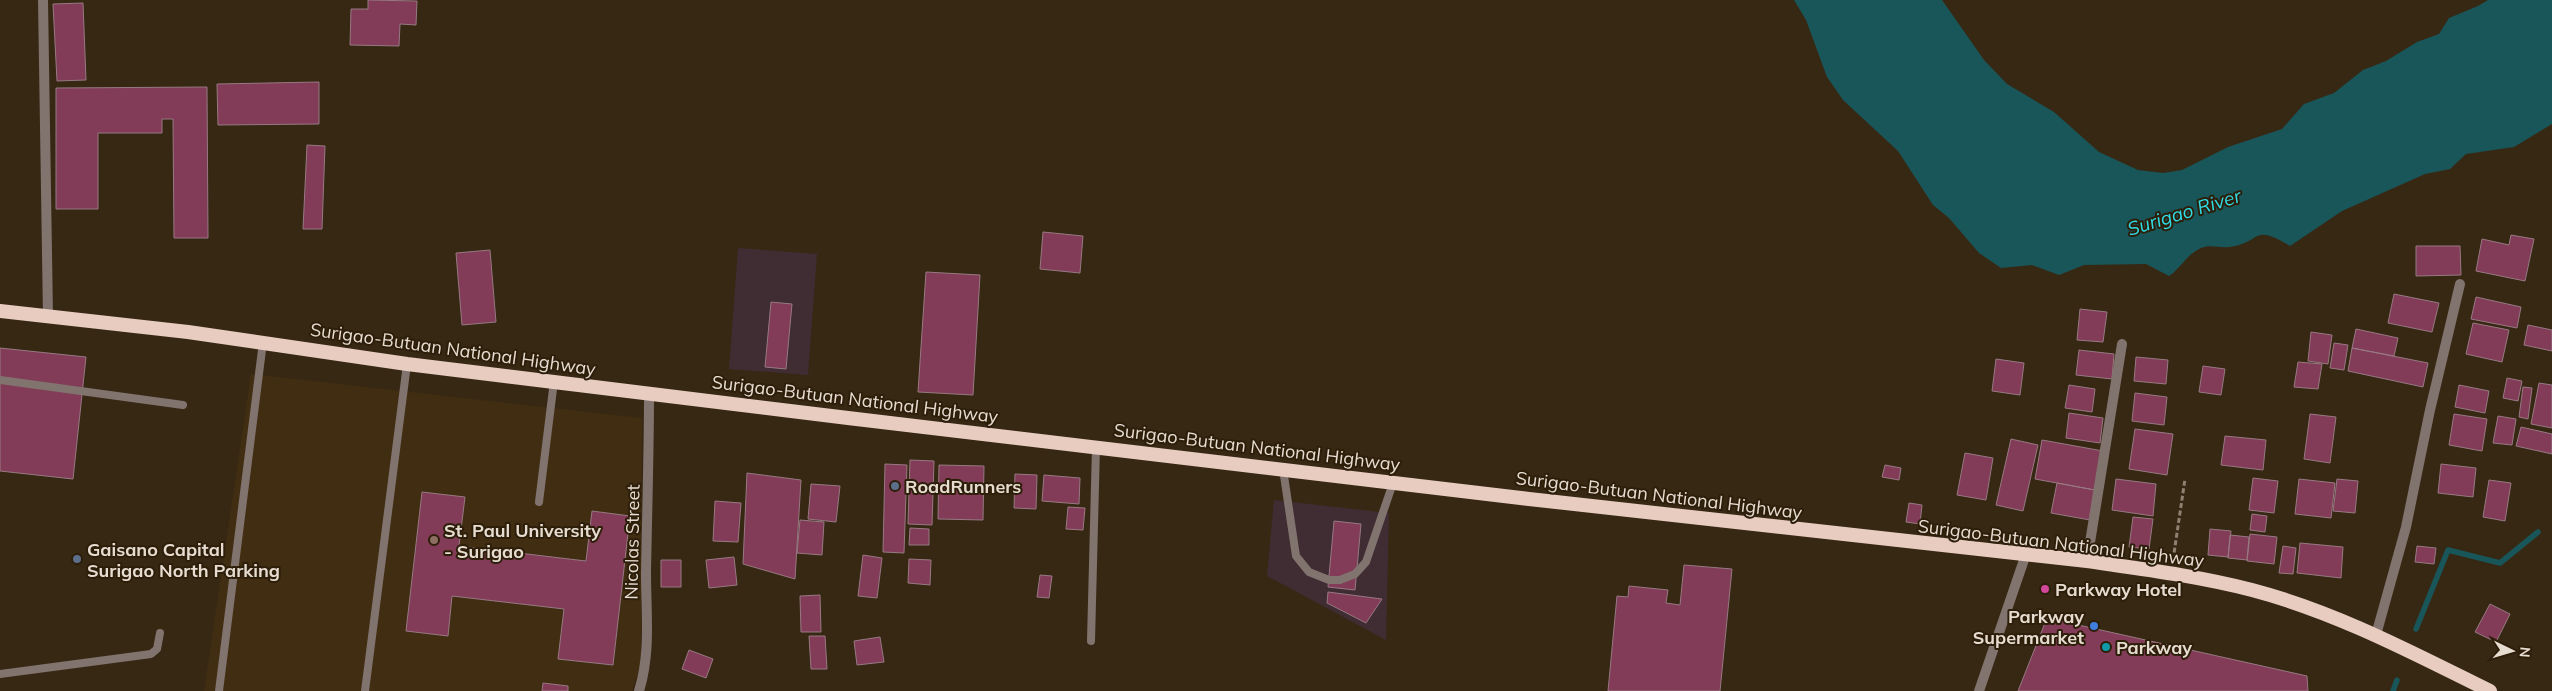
<svg xmlns="http://www.w3.org/2000/svg" width="2552" height="691" font-family="Mulish,sans-serif">
	<style>
		.commercial { fill: #402c33 }
		.built { fill: #402d12 }
		.water { fill: #19565a }
		.lines { fill: none; stroke-linecap: round; stroke-linejoin: round }
		.stream { stroke: #19565a; stroke-width: 5.5 }
		.building { fill: #823c57; stroke: #977982 }
		.path { stroke: #8e8171; stroke-width: 3; stroke-dasharray: 5 2.5; stroke-linecap: butt }
		.service { stroke: #81746f; stroke-width: 8 }
		.minor { stroke: #81746f; stroke-width: 10 }
		.tertiary { stroke: #81746f; stroke-width: 10 }
		.trunk { stroke: #e8ccc0; stroke-width: 14 }
		.service-dot { fill: #5c6f8a; stroke: #2d1e0a; stroke-width: 2 }
		.education-dot { fill: #8d6e63; stroke: #2d1e0a; stroke-width: 2 }
		.hotel-dot { fill: #d1479c; stroke: #2d1e0a; stroke-width: 2 }
		.shop-dot { fill: #3f7fe0; stroke: #2d1e0a; stroke-width: 2 }
		.culture-dot { fill: #0f9aa8; stroke: #2d1e0a; stroke-width: 2 }
		.labels { text-anchor: middle; dominant-baseline: central; stroke-width: 4; stroke-linejoin: round; paint-order: stroke }
		.street-label { font-size: 18px; fill: #e6dcd0; stroke: #2d1e0a }
		.poi-label { font-size: 18px; font-weight: bold; fill: #e6dcd0; stroke: #2d1e0a; text-anchor: start }
		.water-label { font-size: 19px; font-style: italic; fill: #2edce5; stroke: #2d1e0a }
	</style>
	<rect width="100%" height="100%" fill="#372814"/>
	<path class="commercial" d="M 738,248 L 817,254 L 808,375 L 729,369 Z
		M 1274,500 L 1389,513 L 1386,640 L 1267,576 Z"/>
	<path class="built" d="M 251,374 L 642,418 L 641,663 L 632,691 L 204,691 Z"/>
	<path class="water" d="M 1794,0 L 1942,0 L 1984,60 L 2007,84 L 2054,112 L 2099,152 L 2138,170 L 2163,173 L 2182,170 L 2228,147 L 2282,129 L 2304,104 L 2334,93 L 2363,70 L 2386,61 L 2417,42 L 2439,34 L 2449,18 L 2478,6 L 2488,0 L 2552,0 L 2552,124 L 2514,147 L 2466,154 L 2450,169 L 2425,174 L 2342,211 L 2290,246 C 2251,222 2262,243 2229,247 C 2220,248 2209,244 2201,248 C 2186,255 2182,267 2169,276 L 2146,264 L 2084,265 L 2059,275 L 2032,265 L 2001,268 L 1979,253 L 1949,218 L 1933,205 L 1898,151 L 1843,100 L 1827,77 L 1806,20 Z"/>
	<g class="lines">
		<path class="stream" d="M 2416,629 L 2448,550 L 2500,563 L 2538,532
			M 2393,691 L 2397,680"/>
	</g>
	<path class="building" d="M 368,0 L 417,1 L 416,25 L 400,24 L 399,46 L 350,45 L 351,9 L 368,9 Z
		M 83,3 L 86,80 L 57,81 L 53,4 Z
		M 319,82 L 319,124 L 218,125 L 217,84 Z
		M 207,87 L 208,238 L 174,238 L 173,119 L 162,119 L 162,133 L 98,133 L 98,209 L 56,209 L 56,88 Z
		M 307,145 L 325,146 L 322,229 L 303,229 Z
		M 1043,232 L 1083,236 L 1080,273 L 1040,269 Z
		M 2511,235 L 2534,239 L 2525,281 L 2476,271 L 2482,239 L 2509,245 Z
		M 2416,246 L 2460,246 L 2461,275 L 2416,276 Z
		M 490,250 L 496,322 L 462,325 L 456,253 Z
		M 926,272 L 980,275 L 973,395 L 918,392 Z
		M 2394,294 L 2439,303 L 2432,332 L 2388,323 Z
		M 2476,297 L 2521,307 L 2517,328 L 2471,319 Z
		M 771,302 L 792,304 L 786,369 L 765,367 Z
		M 2080,309 L 2107,312 L 2103,342 L 2077,340 Z
		M 2473,323 L 2509,330 L 2502,362 L 2466,354 Z
		M 2528,325 L 2552,330 L 2552,351 L 2524,345 Z
		M 2356,329 L 2398,338 L 2394,356 L 2352,348 Z
		M 2311,332 L 2332,335 L 2328,364 L 2308,361 Z
		M 2334,343 L 2348,345 L 2344,370 L 2330,368 Z
		M 0,348 L 86,357 L 73,479 L 0,471 Z
		M 2352,348 L 2428,363 L 2423,387 L 2348,371 Z
		M 2079,350 L 2114,354 L 2112,379 L 2076,375 Z
		M 2136,357 L 2168,360 L 2166,384 L 2134,381 Z
		M 1996,359 L 2024,363 L 2020,395 L 1992,391 Z
		M 2298,362 L 2322,364 L 2318,389 L 2294,387 Z
		M 2203,366 L 2225,369 L 2221,395 L 2199,392 Z
		M 2507,378 L 2522,381 L 2518,401 L 2503,398 Z
		M 2539,383 L 2552,385 L 2552,428 L 2531,424 Z
		M 2069,385 L 2095,389 L 2092,412 L 2065,408 Z
		M 2459,385 L 2489,391 L 2485,413 L 2455,407 Z
		M 2523,387 L 2532,388 L 2528,419 L 2519,417 Z
		M 2135,393 L 2167,397 L 2164,425 L 2132,421 Z
		M 2069,413 L 2103,418 L 2100,443 L 2066,438 Z
		M 2310,414 L 2336,417 L 2330,463 L 2304,459 Z
		M 2454,414 L 2487,419 L 2482,451 L 2449,445 Z
		M 2498,416 L 2516,419 L 2512,445 L 2493,443 Z
		M 2521,427 L 2552,434 L 2552,454 L 2516,446 Z
		M 2135,429 L 2173,434 L 2167,475 L 2129,469 Z
		M 2225,436 L 2266,440 L 2263,470 L 2221,465 Z
		M 2011,439 L 2038,445 L 2023,511 L 1996,505 Z
		M 2042,440 L 2103,451 L 2095,490 L 2035,479 Z
		M 1965,453 L 1993,458 L 1986,500 L 1957,495 Z
		M 910,460 L 934,461 L 932,525 L 908,524 Z
		M 885,464 L 907,465 L 904,553 L 883,552 Z
		M 2441,464 L 2476,468 L 2473,497 L 2438,493 Z
		M 939,465 L 984,466 L 983,520 L 938,519 Z
		M 1885,465 L 1901,468 L 1899,480 L 1882,477 Z
		M 747,473 L 801,480 L 795,579 L 743,564 Z
		M 1015,474 L 1037,475 L 1036,509 L 1014,508 Z
		M 1044,475 L 1080,478 L 1079,504 L 1042,501 Z
		M 2253,478 L 2278,481 L 2274,513 L 2249,510 Z
		M 2116,479 L 2156,484 L 2153,516 L 2112,510 Z
		M 2299,479 L 2335,483 L 2331,518 L 2295,514 Z
		M 2337,479 L 2358,481 L 2355,513 L 2333,511 Z
		M 2489,480 L 2511,483 L 2505,521 L 2483,517 Z
		M 2057,483 L 2095,490 L 2090,520 L 2051,513 Z
		M 811,484 L 840,486 L 836,522 L 808,519 Z
		M 422,492 L 465,497 L 459,546 L 586,561 L 592,511 L 630,516 L 613,665 L 558,659 L 564,609 L 452,596 L 448,636 L 406,631 Z
		M 715,501 L 741,503 L 738,542 L 713,541 Z
		M 1909,503 L 1922,505 L 1920,524 L 1906,522 Z
		M 1068,507 L 1085,508 L 1083,530 L 1066,529 Z
		M 2252,514 L 2267,516 L 2265,532 L 2250,530 Z
		M 2133,517 L 2153,519 L 2149,549 L 2129,547 Z
		M 800,520 L 824,522 L 822,555 L 797,553 Z
		M 1334,521 L 1361,524 L 1355,590 L 1328,587 Z
		M 910,528 L 929,529 L 929,545 L 909,545 Z
		M 2210,529 L 2231,531 L 2228,557 L 2208,555 Z
		M 2250,534 L 2277,537 L 2274,564 L 2247,561 Z
		M 2230,535 L 2249,537 L 2247,560 L 2228,558 Z
		M 2300,543 L 2343,547 L 2341,578 L 2297,573 Z
		M 2283,546 L 2296,548 L 2293,574 L 2279,573 Z
		M 2417,546 L 2436,548 L 2434,564 L 2415,562 Z
		M 863,555 L 882,558 L 877,598 L 858,596 Z
		M 734,557 L 737,585 L 709,588 L 706,560 Z
		M 909,559 L 931,560 L 930,585 L 908,583 Z
		M 661,560 L 681,560 L 681,587 L 661,587 Z
		M 1684,565 L 1732,569 L 1720,691 L 1608,691 L 1617,596 L 1628,597 L 1629,586 L 1668,590 L 1666,603 L 1680,605 Z
		M 1040,575 L 1052,576 L 1049,598 L 1037,597 Z
		M 1328,592 L 1382,599 L 1366,623 L 1327,603 Z
		M 820,595 L 821,632 L 801,632 L 800,596 Z
		M 2490,604 L 2510,614 L 2496,642 L 2475,632 Z
		M 2047,618 L 2307,676 L 2308,691 L 2018,691 Z
		M 809,636 L 825,636 L 827,669 L 811,669 Z
		M 880,637 L 884,662 L 857,665 L 854,641 Z
		M 689,650 L 713,659 L 706,678 L 682,669 Z
		M 543,683 L 568,686 L 568,691 L 542,691 Z"/>
	<g class="lines">
		<path class="path" d="M 2173,560 L 2185,479"/>
		<path class="service" d="M 0,380 L 183,405
			M 1283,469 L 1296,556 L 1309,572 L 1329,580 L 1340,580 L 1355,574 L 1366,562 L 1393,483
			M 539,502 L 554,381
			M 1091,641 L 1096,447
			M 0,674 L 151,654 L 157,649 L 160,633
			M 219,691 L 263,342
			M 365,691 L 407,364"/>
		<path class="minor" d="M 43,0 L 48,317
			M 2087,561 L 2122,344
			M 2376,635 L 2406,527 L 2430,410 L 2460,284
			M 639,691 C 651,652 646,614 646,573 C 647,513 649,453 649,393"/>
		<path class="tertiary" d="M 1979,691 L 2026,554"/>
		<path class="trunk" d="M 0,311 L 188,332 L 407,364 L 848,418 L 1529,499 L 2087,561 C 2142,569 2198,576 2252,590 C 2336,612 2413,653 2490,691"/>
	</g>
	<g class="service-dot">
		<circle cx="895" cy="486" r="5"/>
		<circle cx="77" cy="559" r="5"/>
	</g>
	<circle class="education-dot" cx="434" cy="540" r="5"/>
	<circle class="hotel-dot" cx="2045" cy="589" r="5"/>
	<circle class="shop-dot" cx="2094" cy="626" r="5"/>
	<circle class="culture-dot" cx="2106" cy="647" r="5"/>
	<g class="labels">
		<g class="street-label">
			<text transform="translate(453 349) rotate(8)">Surigao-Butuan National Highway</text>
			<text transform="translate(855 399) rotate(7)">Surigao-Butuan National Highway</text>
			<text transform="translate(1257 447) rotate(7)">Surigao-Butuan National Highway</text>
			<text transform="translate(1659 495) rotate(7)">Surigao-Butuan National Highway</text>
			<text transform="translate(632 542) rotate(-89)">Nicolas Street</text>
			<text transform="translate(2061 543) rotate(7)">Surigao-Butuan National Highway</text>
		</g>
		<g class="poi-label">
			<text x="905" y="486">RoadRunners</text>
			<text x="444" y="530">St. Paul University<tspan x="444" dy="21">- Surigao</tspan></text>
			<text x="87" y="549">Gaisano Capital<tspan x="87" dy="21">Surigao North Parking</tspan></text>
			<text x="2055" y="589">Parkway Hotel</text>
			<text x="2084" y="616" text-anchor="end">Parkway<tspan x="2084" dy="21">Supermarket</tspan></text>
			<text x="2116" y="647">Parkway</text>
		</g>
		<g class="water-label">
			<text transform="translate(2184 212) rotate(-17)">Surigao River</text>
		</g>
	</g>
	<g transform="translate(2512 651) rotate(95)" stroke="#2d1e0a" stroke-width="4" paint-order="stroke">
	<path d="M0-4L9 19L0 12L-9 19Z" fill="#e6dcd0"/>
	<text y="-8" font-size="14" font-weight="bold" text-anchor="middle" fill="#e6dcd0">N</text>
	</g>
</svg>
